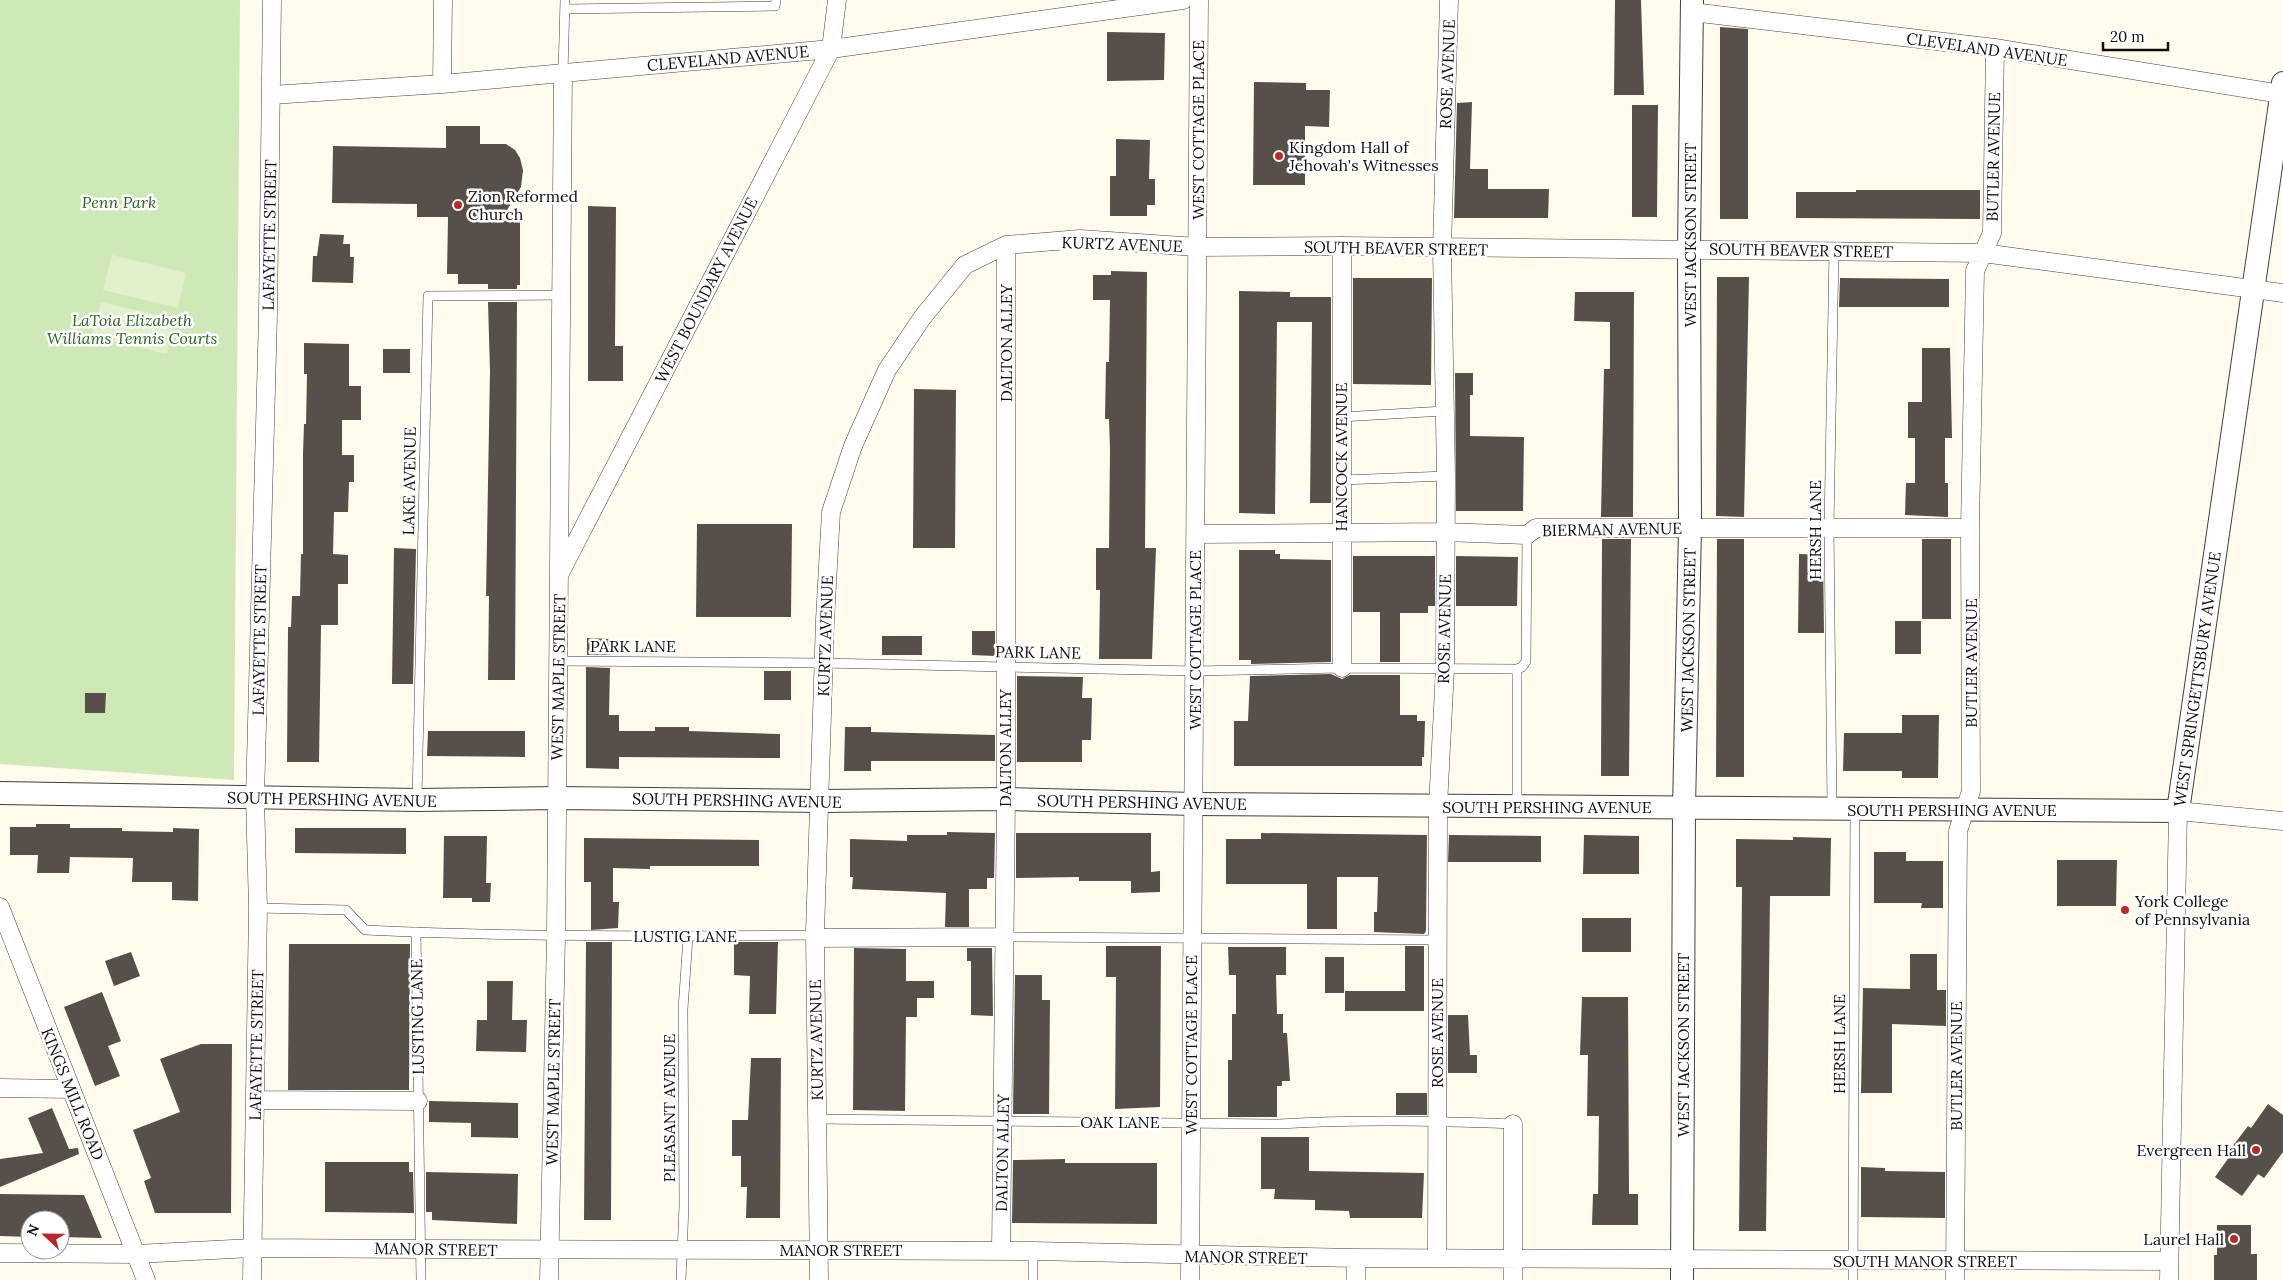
<svg xmlns="http://www.w3.org/2000/svg" width="2283" height="1280" font-family="Lora,serif">
	<style>
		.green { fill: #cfe8b8 }
		.pitch { fill: #e1efca }
		.building { fill: #564f4a }
		.lines { fill: none; stroke-linecap: round; stroke-linejoin: round }
		.service-casing { stroke: #404040; stroke-width: 10 }
		.minor-casing { stroke: #404040; stroke-width: 19 }
		.tertiary-casing { stroke: #404040; stroke-width: 24 }
		.service { stroke: #fff; stroke-width: 9 }
		.minor { stroke: #fff; stroke-width: 18 }
		.tertiary { stroke: #fff; stroke-width: 22 }
		.poi-dot { fill: #ba292a; stroke: #fff; stroke-width: 2 }
		.labels { text-anchor: middle; dominant-baseline: central; stroke-width: 5; stroke-linejoin: round; paint-order: stroke }
		.street-label { font-size: 16px; fill: #0d0d0d; stroke: #fff }
		.poi-label { font-size: 16px; fill: #0d0d0d; stroke: #fff; text-anchor: start }
		.park-label { font-size: 16px; font-style: italic; fill: #2b631f; stroke: #fff }
	</style>
	<rect width="100%" height="100%" fill="#fffcee"/>
	<path class="green" d="M 0,0 L 240,0 L 234,780 L 0,764 Z"/>
	<path class="pitch" d="M 112,255 L 186,273 L 178,308 L 103,290 Z
		M 101,302 L 175,319 L 167,354 L 92,337 Z"/>
	<path class="building" d="M 1615,0 L 1641,0 L 1644,95 L 1614,95 Z
		M 1720,27 L 1748,29 L 1748,219 L 1720,219 Z
		M 1107,32 L 1165,33 L 1164,80 L 1107,81 Z
		M 1254,82 L 1306,83 L 1306,90 L 1330,90 L 1329,127 L 1305,126 L 1305,185 L 1253,185 Z
		M 1472,102 L 1470,169 L 1488,169 L 1488,189 L 1549,189 L 1548,218 L 1454,218 L 1457,103 Z
		M 1632,105 L 1658,105 L 1657,217 L 1632,217 Z
		M 446,126 L 480,126 L 480,144 L 506,144 L 515,150 L 520,158 L 523,170 L 521,187 L 504,215 L 520,216 L 520,285 L 517,285 L 517,289 L 488,289 L 488,284 L 458,284 L 458,274 L 447,274 L 448,217 L 417,217 L 417,204 L 332,203 L 333,146 L 446,148 Z
		M 1116,139 L 1150,140 L 1149,179 L 1155,179 L 1155,205 L 1147,205 L 1147,216 L 1110,216 L 1110,176 L 1116,176 Z
		M 1856,190 L 1980,190 L 1980,219 L 1796,218 L 1796,192 L 1856,192 Z
		M 588,206 L 616,207 L 615,346 L 623,346 L 623,381 L 588,381 Z
		M 320,234 L 344,235 L 343,244 L 350,244 L 350,257 L 354,257 L 353,283 L 312,282 L 313,256 L 317,256 Z
		M 1111,271 L 1147,272 L 1145,548 L 1156,548 L 1152,659 L 1099,659 L 1100,590 L 1096,590 L 1096,548 L 1109,548 L 1110,450 L 1109,419 L 1105,419 L 1106,362 L 1109,362 L 1110,300 L 1093,300 L 1093,275 L 1111,275 Z
		M 1717,277 L 1749,277 L 1744,517 L 1716,516 Z
		M 1353,278 L 1432,278 L 1431,385 L 1353,384 Z
		M 1840,278 L 1949,279 L 1949,307 L 1839,307 Z
		M 1239,291 L 1290,292 L 1290,297 L 1331,297 L 1331,503 L 1310,503 L 1312,322 L 1277,322 L 1275,514 L 1239,513 Z
		M 1575,292 L 1634,292 L 1633,517 L 1601,517 L 1604,369 L 1610,369 L 1610,322 L 1574,321 Z
		M 488,302 L 517,302 L 515,680 L 488,680 L 489,596 L 486,596 L 490,371 Z
		M 304,343 L 349,344 L 349,386 L 361,386 L 361,420 L 342,420 L 342,455 L 354,455 L 354,482 L 349,482 L 348,512 L 334,512 L 333,554 L 348,555 L 348,584 L 338,584 L 338,625 L 321,625 L 319,762 L 287,762 L 288,627 L 291,627 L 292,596 L 300,596 L 301,554 L 303,554 L 303,454 L 304,424 L 306,424 L 307,374 L 304,374 Z
		M 1922,348 L 1950,348 L 1952,438 L 1945,438 L 1945,483 L 1948,483 L 1948,517 L 1905,515 L 1906,483 L 1915,483 L 1915,438 L 1908,438 L 1908,402 L 1922,402 Z
		M 383,349 L 410,349 L 410,373 L 383,373 Z
		M 1455,373 L 1473,373 L 1473,395 L 1470,395 L 1470,436 L 1524,437 L 1523,511 L 1456,511 Z
		M 914,389 L 956,390 L 955,548 L 913,548 Z
		M 697,524 L 792,524 L 791,617 L 696,617 Z
		M 1602,539 L 1631,539 L 1629,776 L 1601,776 Z
		M 1717,539 L 1744,539 L 1744,777 L 1716,777 Z
		M 1922,539 L 1951,539 L 1951,619 L 1922,619 Z
		M 394,548 L 416,549 L 413,684 L 392,684 Z
		M 1239,550 L 1275,550 L 1275,554 L 1280,554 L 1280,559 L 1331,560 L 1331,662 L 1251,664 L 1251,660 L 1239,660 Z
		M 1799,554 L 1823,555 L 1824,633 L 1798,633 Z
		M 1353,556 L 1435,556 L 1435,606 L 1428,606 L 1428,613 L 1400,613 L 1400,662 L 1380,662 L 1380,612 L 1353,612 Z
		M 1456,556 L 1518,557 L 1517,606 L 1456,606 Z
		M 1895,621 L 1921,621 L 1921,654 L 1895,654 Z
		M 972,631 L 995,631 L 995,656 L 972,655 Z
		M 882,636 L 922,636 L 922,655 L 882,655 Z
		M 587,638 L 610,639 L 610,655 L 587,655 Z
		M 586,667 L 610,668 L 609,715 L 619,715 L 619,731 L 655,731 L 655,727 L 689,727 L 689,731 L 780,734 L 780,758 L 619,757 L 619,769 L 586,768 Z
		M 764,671 L 791,671 L 791,700 L 764,700 Z
		M 1331,674 L 1342,679 L 1350,675 L 1400,675 L 1400,715 L 1417,715 L 1417,721 L 1425,721 L 1424,757 L 1422,757 L 1422,766 L 1234,766 L 1234,721 L 1248,721 L 1250,676 Z
		M 1017,676 L 1083,677 L 1082,698 L 1092,698 L 1091,740 L 1082,740 L 1082,762 L 1017,762 Z
		M 85,693 L 106,693 L 105,713 L 85,713 Z
		M 1902,715 L 1939,715 L 1938,778 L 1902,778 L 1902,771 L 1843,771 L 1844,733 L 1902,733 Z
		M 845,727 L 871,727 L 871,732 L 995,735 L 995,761 L 871,761 L 871,771 L 844,771 Z
		M 428,731 L 525,731 L 525,757 L 427,756 Z
		M 36,824 L 70,824 L 70,828 L 122,828 L 122,831 L 173,832 L 173,828 L 199,829 L 198,901 L 172,900 L 172,882 L 132,882 L 133,858 L 70,857 L 69,873 L 37,873 L 38,855 L 10,855 L 10,827 L 36,827 Z
		M 295,828 L 406,828 L 406,854 L 295,853 Z
		M 947,832 L 995,833 L 994,878 L 987,878 L 987,889 L 969,889 L 969,927 L 945,927 L 946,893 L 852,889 L 853,877 L 850,877 L 850,839 L 907,841 L 907,835 L 947,835 Z
		M 1016,833 L 1151,833 L 1151,872 L 1160,871 L 1160,892 L 1131,893 L 1131,881 L 1079,881 L 1079,877 L 1016,878 Z
		M 1261,833 L 1427,835 L 1426,931 L 1424,934 L 1374,932 L 1374,912 L 1377,912 L 1378,877 L 1337,877 L 1337,929 L 1307,929 L 1307,884 L 1226,884 L 1226,839 L 1261,839 Z
		M 1449,835 L 1541,836 L 1541,862 L 1448,862 Z
		M 1584,835 L 1639,836 L 1639,874 L 1583,874 Z
		M 444,836 L 487,836 L 486,883 L 491,883 L 490,902 L 472,902 L 472,898 L 443,898 Z
		M 1793,837 L 1831,838 L 1830,896 L 1770,896 L 1766,1231 L 1739,1231 L 1742,887 L 1736,887 L 1736,839 L 1793,840 Z
		M 584,838 L 759,840 L 759,866 L 650,866 L 650,869 L 613,868 L 613,902 L 619,902 L 618,928 L 591,930 L 591,882 L 584,882 Z
		M 1874,852 L 1906,852 L 1906,861 L 1943,861 L 1943,908 L 1921,908 L 1922,903 L 1874,903 Z
		M 2057,860 L 2117,860 L 2116,906 L 2057,906 Z
		M 1582,918 L 1631,918 L 1631,952 L 1582,952 Z
		M 586,942 L 612,942 L 611,1220 L 584,1220 Z
		M 734,942 L 778,942 L 776,1014 L 749,1014 L 750,976 L 734,975 Z
		M 289,944 L 410,944 L 409,1090 L 288,1090 Z
		M 1106,946 L 1161,946 L 1160,1107 L 1115,1109 L 1116,977 L 1106,977 Z
		M 1405,946 L 1424,946 L 1424,1011 L 1345,1011 L 1345,991 L 1405,991 Z
		M 1228,947 L 1286,947 L 1286,975 L 1276,975 L 1277,1014 L 1283,1014 L 1283,1033 L 1287,1033 L 1290,1081 L 1282,1081 L 1282,1086 L 1277,1086 L 1277,1117 L 1228,1117 L 1228,1060 L 1232,1060 L 1232,1014 L 1236,1014 L 1236,975 L 1229,975 Z
		M 854,948 L 906,949 L 906,981 L 934,981 L 934,998 L 917,998 L 917,1017 L 906,1017 L 905,1111 L 853,1110 Z
		M 967,948 L 992,948 L 993,1016 L 971,1015 L 971,961 L 967,961 Z
		M 131,952 L 140,976 L 114,986 L 105,961 Z
		M 1910,954 L 1937,954 L 1937,990 L 1946,990 L 1946,1026 L 1892,1024 L 1892,1093 L 1861,1093 L 1863,988 L 1910,989 Z
		M 1325,957 L 1344,957 L 1344,993 L 1325,993 Z
		M 1015,975 L 1042,975 L 1042,1000 L 1050,1000 L 1049,1114 L 1013,1114 Z
		M 487,981 L 513,981 L 512,1020 L 527,1020 L 526,1052 L 476,1051 L 477,1020 L 487,1020 Z
		M 102,992 L 121,1041 L 108,1046 L 120,1076 L 95,1086 L 64,1007 Z
		M 1582,997 L 1628,997 L 1629,1194 L 1638,1194 L 1638,1225 L 1592,1225 L 1593,1194 L 1598,1194 L 1599,1116 L 1587,1116 L 1588,1055 L 1580,1055 Z
		M 1448,1015 L 1468,1015 L 1470,1055 L 1477,1055 L 1477,1073 L 1448,1073 Z
		M 201,1044 L 232,1044 L 231,1213 L 155,1213 L 144,1181 L 151,1178 L 133,1130 L 180,1112 L 160,1059 Z
		M 751,1058 L 781,1058 L 780,1218 L 746,1218 L 747,1187 L 741,1187 L 741,1156 L 732,1156 L 732,1120 L 748,1120 Z
		M 1396,1093 L 1427,1093 L 1427,1115 L 1396,1115 Z
		M 429,1101 L 518,1103 L 518,1138 L 471,1137 L 471,1123 L 429,1122 Z
		M 2268,1104 L 2283,1115 L 2283,1152 L 2264,1178 L 2258,1174 L 2242,1196 L 2215,1177 L 2232,1153 L 2229,1151 L 2248,1126 L 2251,1128 Z
		M 52,1108 L 69,1149 L 78,1148 L 79,1154 L 0,1187 L 0,1159 L 43,1153 L 28,1118 Z
		M 1261,1137 L 1309,1137 L 1309,1171 L 1424,1173 L 1422,1218 L 1350,1218 L 1349,1211 L 1315,1210 L 1315,1200 L 1274,1199 L 1275,1189 L 1261,1189 Z
		M 1065,1159 L 1065,1163 L 1157,1163 L 1157,1224 L 1012,1223 L 1013,1160 Z
		M 325,1162 L 409,1162 L 409,1172 L 413,1172 L 414,1213 L 325,1212 Z
		M 1861,1167 L 1885,1168 L 1885,1171 L 1945,1172 L 1945,1218 L 1861,1217 Z
		M 426,1172 L 518,1174 L 517,1224 L 432,1220 L 432,1212 L 426,1212 Z
		M 0,1194 L 84,1195 L 102,1238 L 60,1237 L 60,1220 L 30,1220 L 30,1237 L 0,1236 Z
		M 2217,1225 L 2251,1225 L 2251,1254 L 2257,1254 L 2257,1280 L 2214,1280 L 2214,1255 L 2217,1255 Z"/>
	<g class="lines">
		<defs>
			<path id="service" d="M 565,9 L 775,6 L 776,0
				M 563,73 L 565,0
				M 1341,417 L 1444,411
				M 1342,480 L 1446,476
				M 558,661 L 823,663 L 1194,671 L 1342,668 L 1517,669
				M 417,800 L 428,296 L 562,295
				M 1517,806 L 1517,669 L 1522,667 L 1526,661 L 1527,535
				M 1832,808 L 1829,527 L 1834,250
				M 258,908 L 346,910 L 365,930 C 515,937 665,937 815,935
				M 416,932 L 421,1280
				M 1003,937 L 1437,940
				M 817,1119 L 1279,1124 C 1357,1119 1435,1121 1513,1124
				M 681,1280 L 684,1205 L 683,1009 L 688,937
				M 1033,1280 L 1033,1251
				M 1853,1280 L 1855,809"/>
			<path id="minor" d="M 1692,12 L 1995,48 L 2281,94
				M 442,84 L 443,0
				M 271,95 L 442,84 L 831,49 L 1183,0
				M 1196,534 L 1445,532 L 1527,535 L 1536,528 L 1970,528
				M 560,573 L 831,49 L 837,0
				M 1342,668 L 1342,246
				M 0,907 L 146,1280
				M 815,938 L 1003,937
				M 0,1088 L 71,1089
				M 255,1100 L 418,1101
				M 1513,1124 L 1513,1280
				M 1001,1251 L 1006,799 L 1006,245
				M 0,1253 L 136,1254 L 252,1248 L 421,1249 L 1033,1251 L 1356,1258 L 2169,1261
				M 1437,1257 L 1438,806 L 1445,669 L 1446,476 L 1442,249 L 1449,0
				M 1356,1258 L 1356,1280
				M 252,1280 L 258,908 L 255,798 L 268,314 L 272,0
				M 549,1280 L 556,935 L 563,73
				M 819,1280 L 815,932 L 825,620 L 831,512 L 853,446 L 887,370 L 922,318 L 965,265 L 1006,245 L 1080,239 L 1197,247 L 1342,246 L 1983,253 L 2283,293
				M 1190,1280 L 1199,0
				M 1955,1280 L 1958,831 L 1971,791 L 1970,528 L 1975,271 L 1992,233 L 1995,48
				M 2169,1280 L 2178,811 L 2283,821"/>
			<path id="tertiary" d="M 0,793 L 417,800 L 557,798 L 821,801 L 1006,799 L 1194,804 L 2178,811 L 2283,83
				M 1682,1280 L 1684,808 L 1690,528 L 1689,249 L 1692,0"/>
		</defs>
		<use href="#service" class="service-casing"/>
		<use href="#minor" class="minor-casing"/>
		<use href="#tertiary" class="tertiary-casing"/>
		<use href="#service" class="service"/>
		<use href="#minor" class="minor"/>
		<use href="#tertiary" class="tertiary"/>
	</g>
	<g class="poi-dot">
		<circle cx="1279" cy="156" r="5"/>
		<circle cx="458" cy="205" r="5"/>
		<circle cx="2125" cy="910" r="5"/>
		<circle cx="2256" cy="1150" r="5"/>
		<circle cx="2234" cy="1239" r="5"/>
	</g>
	<g class="labels">
		<g class="street-label">
			<text transform="translate(1987 49) rotate(8)">CLEVELAND AVENUE</text>
			<text transform="translate(728 58) rotate(-5)">CLEVELAND AVENUE</text>
			<text transform="translate(1447 74) rotate(-88)">ROSE AVENUE</text>
			<text transform="translate(1198 130) rotate(-90)">WEST COTTAGE PLACE</text>
			<text transform="translate(1993 157) rotate(-89)">BUTLER AVENUE</text>
			<text transform="translate(269 235) rotate(-89)">LAFAYETTE STREET</text>
			<text transform="translate(1690 235) rotate(-90)">WEST JACKSON STREET</text>
			<text transform="translate(1122 244) rotate(2)">KURTZ AVENUE</text>
			<text transform="translate(1396 248) rotate(1)">SOUTH BEAVER STREET</text>
			<text transform="translate(1801 250) rotate(1)">SOUTH BEAVER STREET</text>
			<text transform="translate(706 290) rotate(-63)">WEST BOUNDARY AVENUE</text>
			<text transform="translate(1006 343) rotate(-90)">DALTON ALLEY</text>
			<text transform="translate(1341 457) rotate(-90)">HANCOCK AVENUE</text>
			<text transform="translate(409 481) rotate(-89)">LAKE AVENUE</text>
			<text transform="translate(1612 529) rotate(-1)">BIERMAN AVENUE</text>
			<text transform="translate(1815 530) rotate(-90)">HERSH LANE</text>
			<text transform="translate(1444 629) rotate(-89)">ROSE AVENUE</text>
			<text transform="translate(825 636) rotate(-88)">KURTZ AVENUE</text>
			<text transform="translate(259 640) rotate(-89)">LAFAYETTE STREET</text>
			<text transform="translate(1195 640) rotate(-90)">WEST COTTAGE PLACE</text>
			<text transform="translate(1688 640) rotate(-89)">WEST JACKSON STREET</text>
			<text x="633" y="646">PARK LANE</text>
			<text transform="translate(1038 652) rotate(1)">PARK LANE</text>
			<text transform="translate(1971 663) rotate(-90)">BUTLER AVENUE</text>
			<text transform="translate(558 677) rotate(-89)">WEST MAPLE STREET</text>
			<text transform="translate(2197 679) rotate(-82)">WEST SPRINGETTSBURY AVENUE</text>
			<text transform="translate(1005 748) rotate(-90)">DALTON ALLEY</text>
			<text transform="translate(332 799) rotate(1)">SOUTH PERSHING AVENUE</text>
			<text transform="translate(737 800) rotate(1)">SOUTH PERSHING AVENUE</text>
			<text transform="translate(1142 802) rotate(1)">SOUTH PERSHING AVENUE</text>
			<text x="1547" y="807">SOUTH PERSHING AVENUE</text>
			<text x="1952" y="810">SOUTH PERSHING AVENUE</text>
			<text x="685" y="936">LUSTIG LANE</text>
			<text transform="translate(417 1017) rotate(-91)">LUSTING LANE</text>
			<text transform="translate(1437 1033) rotate(-90)">ROSE AVENUE</text>
			<text transform="translate(816 1040) rotate(-91)">KURTZ AVENUE</text>
			<text transform="translate(1839 1044) rotate(-90)">HERSH LANE</text>
			<text transform="translate(256 1045) rotate(-89)">LAFAYETTE STREET</text>
			<text transform="translate(1191 1045) rotate(-90)">WEST COTTAGE PLACE</text>
			<text transform="translate(1683 1045) rotate(-90)">WEST JACKSON STREET</text>
			<text transform="translate(1956 1066) rotate(-90)">BUTLER AVENUE</text>
			<text transform="translate(553 1082) rotate(-89)">WEST MAPLE STREET</text>
			<text transform="translate(73 1094) rotate(68)">KINGS MILL ROAD</text>
			<text transform="translate(669 1108) rotate(-90)">PLEASANT AVENUE</text>
			<text x="1120" y="1122">OAK LANE</text>
			<text transform="translate(1002 1153) rotate(-89)">DALTON ALLEY</text>
			<text transform="translate(436 1249) rotate(1)">MANOR STREET</text>
			<text x="841" y="1250">MANOR STREET</text>
			<text transform="translate(1246 1257) rotate(1)">MANOR STREET</text>
			<text x="1925" y="1261">SOUTH MANOR STREET</text>
		</g>
		<g class="poi-label">
			<text x="1289" y="147">Kingdom Hall of<tspan x="1289" dy="18">Jehovah's Witnesses</tspan></text>
			<text x="468" y="196">Zion Reformed<tspan x="468" dy="18">Church</tspan></text>
			<text x="2135" y="901">York College<tspan x="2135" dy="18">of Pennsylvania</tspan></text>
			<text x="2246" y="1150" text-anchor="end">Evergreen Hall</text>
			<text x="2224" y="1239" text-anchor="end">Laurel Hall</text>
		</g>
		<g class="park-label">
			<text x="119" y="202">Penn Park</text>
			<text x="132" y="320">LaToia Elizabeth<tspan x="132" dy="18">Williams Tennis Courts</tspan></text>
		</g>
	</g>
	<g transform="translate(45 1235) rotate(292)"><circle r="24" fill="#ffffff" stroke="#9e9e9e"/>
	<path d="M0-4L9 19L0 12L-9 19Z" fill="#ba292a"/>
	<text y="-8" font-size="14" font-weight="bold" text-anchor="middle" fill="#0d0d0d">N</text>
	</g>
	<path d="M2103 42v8h65v-8" fill="none" stroke="#0d0d0d" stroke-width="2.5"/>
	<text x="2110" y="42" font-size="15" fill="#0d0d0d" stroke="#ffffff" stroke-width="4" paint-order="stroke">20 m</text>
</svg>
